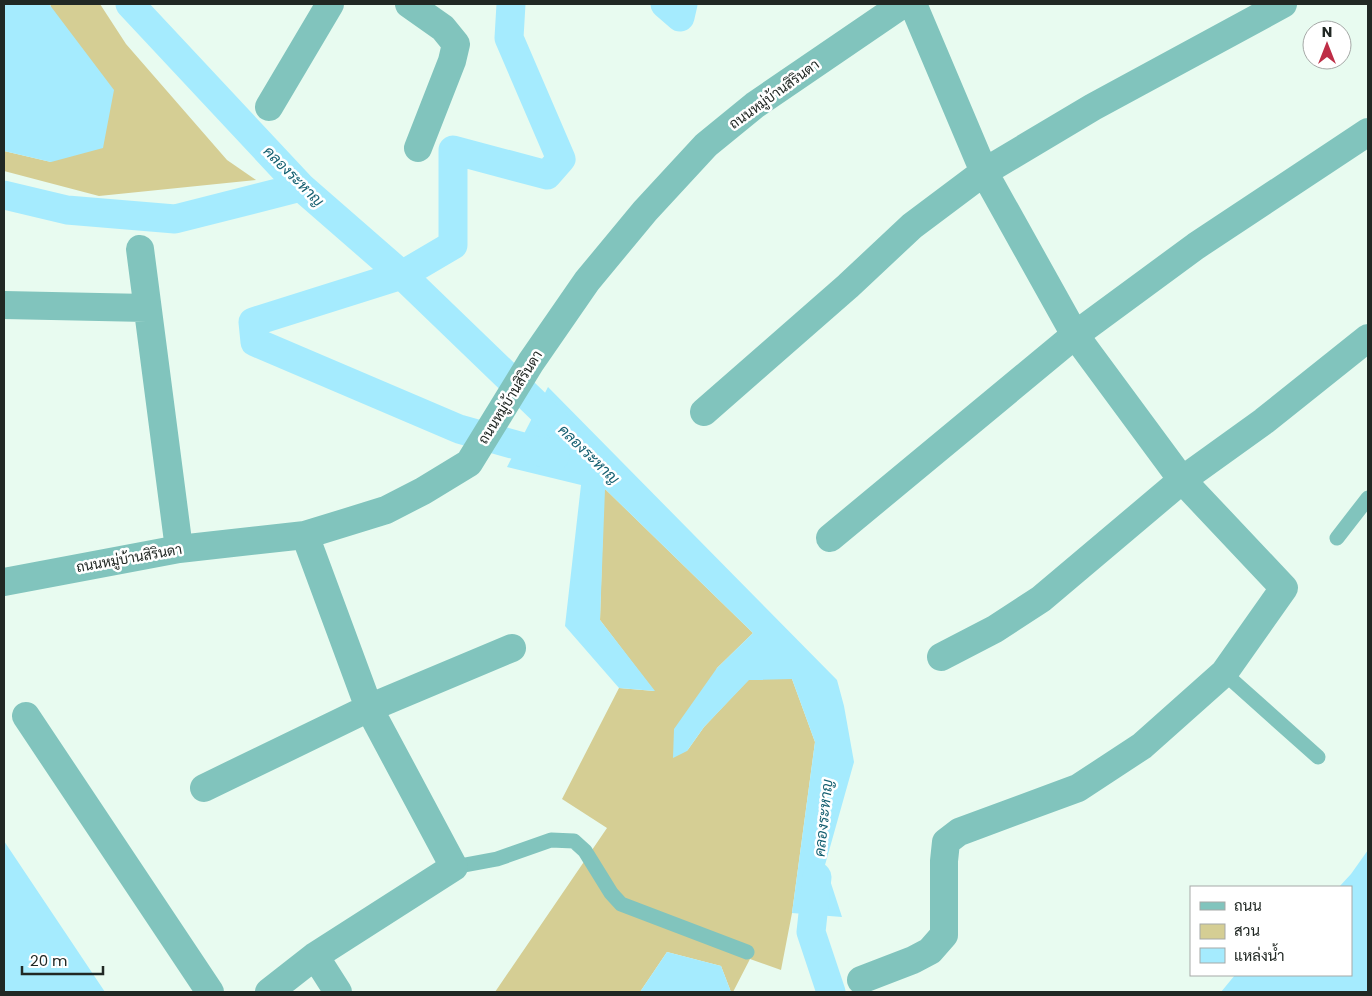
<svg xmlns="http://www.w3.org/2000/svg" width="1372" height="996" font-family="Poppins,Sarabun,sans-serif">
	<style>
		.green { fill: #d5ce94 }
		.water { fill: #a5ebfe }
		.lines { fill: none; stroke-linecap: round; stroke-linejoin: round }
		.canal { stroke: #a5ebfe; stroke-width: 29 }
		.service { stroke: #81c4bd; stroke-width: 15 }
		.minor { stroke: #81c4bd; stroke-width: 28 }
		.labels { text-anchor: middle; dominant-baseline: central; stroke-width: 5; stroke-linejoin: round; paint-order: stroke }
		.street-label { font-size: 14px; fill: #212824; stroke: #fff }
		.water-label { font-size: 15px; font-style: italic; fill: #166071; stroke: #fff }
	</style>
	<rect width="100%" height="100%" fill="#e8fbf0"/>
	<path class="green" d="M 49,4 L 100,4 L 126,44 L 227,160 L 256,180 L 99,196 L 4,171 L 4,151 L 51,162 L 51,6 Z
		M 604,488 L 753,633 L 717,668 L 687,751 L 704,727 L 749,679 L 792,679 L 815,742 L 792,913 L 781,970 L 750,959 L 733,992 L 731,992 L 721,966 L 667,952 L 640,992 L 495,992 L 607,828 L 562,799 L 619,688 L 654,691 L 600,620 Z"/>
	<path class="water" d="M 4,4 L 49,4 L 114,90 L 103,148 L 51,162 L 4,151 Z
		M 548,387 L 837,680 L 844,706 L 854,762 L 825,865 L 842,917 L 792,913 L 815,742 L 792,679 L 749,680 L 704,727 L 687,751 L 673,758 L 674,729 L 717,668 L 753,633 L 605,489 L 600,620 L 655,691 L 619,688 L 565,626 L 581,485 L 507,467 Z
		M 4,841 L 105,992 L 4,992 Z
		M 1368,850 L 1368,992 L 1221,992 L 1235,975 L 1351,975 L 1351,887 L 1339,887 L 1351,874 Z
		M 667,952 L 721,966 L 731,992 L 640,992 Z"/>
	<g class="lines">
		<path class="canal" d="M 130,4 L 301,187 L 402,275 L 566,433
			M 511,4 L 509,38 L 561,159 L 547,175 L 453,150 L 453,245 L 402,275 L 253,322 L 255,342 L 459,429 L 555,456
			M 665,4 L 680,17 L 683,4
			M 4,195 L 67,210 L 175,219 L 301,187
			M 817,877 L 811,932 L 831,992"/>
		<path class="service" d="M 1337,538 L 1368,498
			M 1224,673 L 1318,757
			M 454,867 L 497,859 L 551,840 L 574,841 L 585,851 L 611,893 L 621,904 L 747,952"/>
		<path class="minor" d="M 409,4 L 443,28 L 456,44 L 452,61 L 418,148
			M 269,107 L 330,4
			M 140,249 L 179,549
			M 4,305 L 147,308
			M 704,412 L 848,286 L 912,226 L 984,172 L 1093,107 L 1283,4
			M 830,538 L 1075,335 L 1196,246 L 1368,132
			M 4,582 L 179,549 L 305,535 L 386,510 L 423,491 L 469,463 L 531,362 L 587,281 L 645,211 L 706,145 L 755,105 L 903,4
			M 941,657 L 995,629 L 1041,599 L 1182,480 L 1264,421 L 1368,338
			M 26,716 L 210,992
			M 204,788 L 369,708 L 512,648
			M 315,956 L 338,992
			M 861,980 L 913,960 L 930,951 L 944,935 L 944,861 L 946,842 L 959,832 L 1078,788 L 1142,746 L 1224,673 L 1284,588 L 1182,480 L 1075,335 L 984,172 L 913,4
			M 269,992 L 315,956 L 454,867 L 369,708 L 305,535"/>
	</g>
	<g class="labels">
		<g class="street-label">
			<text transform="translate(774 94) rotate(-36)">ถนนหมู่บ้านสิรินดา</text>
			<text transform="translate(510 397) rotate(-58)">ถนนหมู่บ้านสิรินดา</text>
			<text transform="translate(129 558) rotate(-10)">ถนนหมู่บ้านสิรินดา</text>
		</g>
		<g class="water-label">
			<text transform="translate(294 176) rotate(45)">คลองระหาญ</text>
			<text transform="translate(589 454) rotate(44)">คลองระหาญ</text>
			<text transform="translate(823 818) rotate(-84)">คลองระหาญ</text>
		</g>
	</g>
	<rect width="1372" height="996" fill="none" stroke="#212824" stroke-width="10"/>
	<rect x="1190" y="886" width="162" height="90" fill="#ffffff" stroke="#a6a9a7"/>
	<rect x="1200" y="902" width="25" height="8" fill="#81c4bd" stroke="#a6a9a7"/>
	<text x="1234" y="911" font-size="15" fill="#212824">ถนน</text>
	<rect x="1200" y="924" width="25" height="15" fill="#d5ce94" stroke="#a6a9a7"/>
	<text x="1234" y="936" font-size="15" fill="#212824">สวน</text>
	<rect x="1200" y="948" width="25" height="15" fill="#a5ebfe" stroke="#a6a9a7"/>
	<text x="1234" y="961" font-size="15" fill="#212824">แหล่งน้ำ</text>
	<g transform="translate(1327 45)"><circle r="24" fill="#ffffff" stroke="#a6a9a7"/>
	<path d="M0-4L9 19L0 12L-9 19Z" fill="#be2d46"/>
	<text y="-8" font-size="14" font-weight="bold" text-anchor="middle" fill="#212824">N</text>
	</g>
	<path d="M22 966v8h81v-8" fill="none" stroke="#212824" stroke-width="2.5"/>
	<text x="30" y="966" font-size="15" fill="#212824" stroke="#ffffff" stroke-width="4" paint-order="stroke">20 m</text>
</svg>
